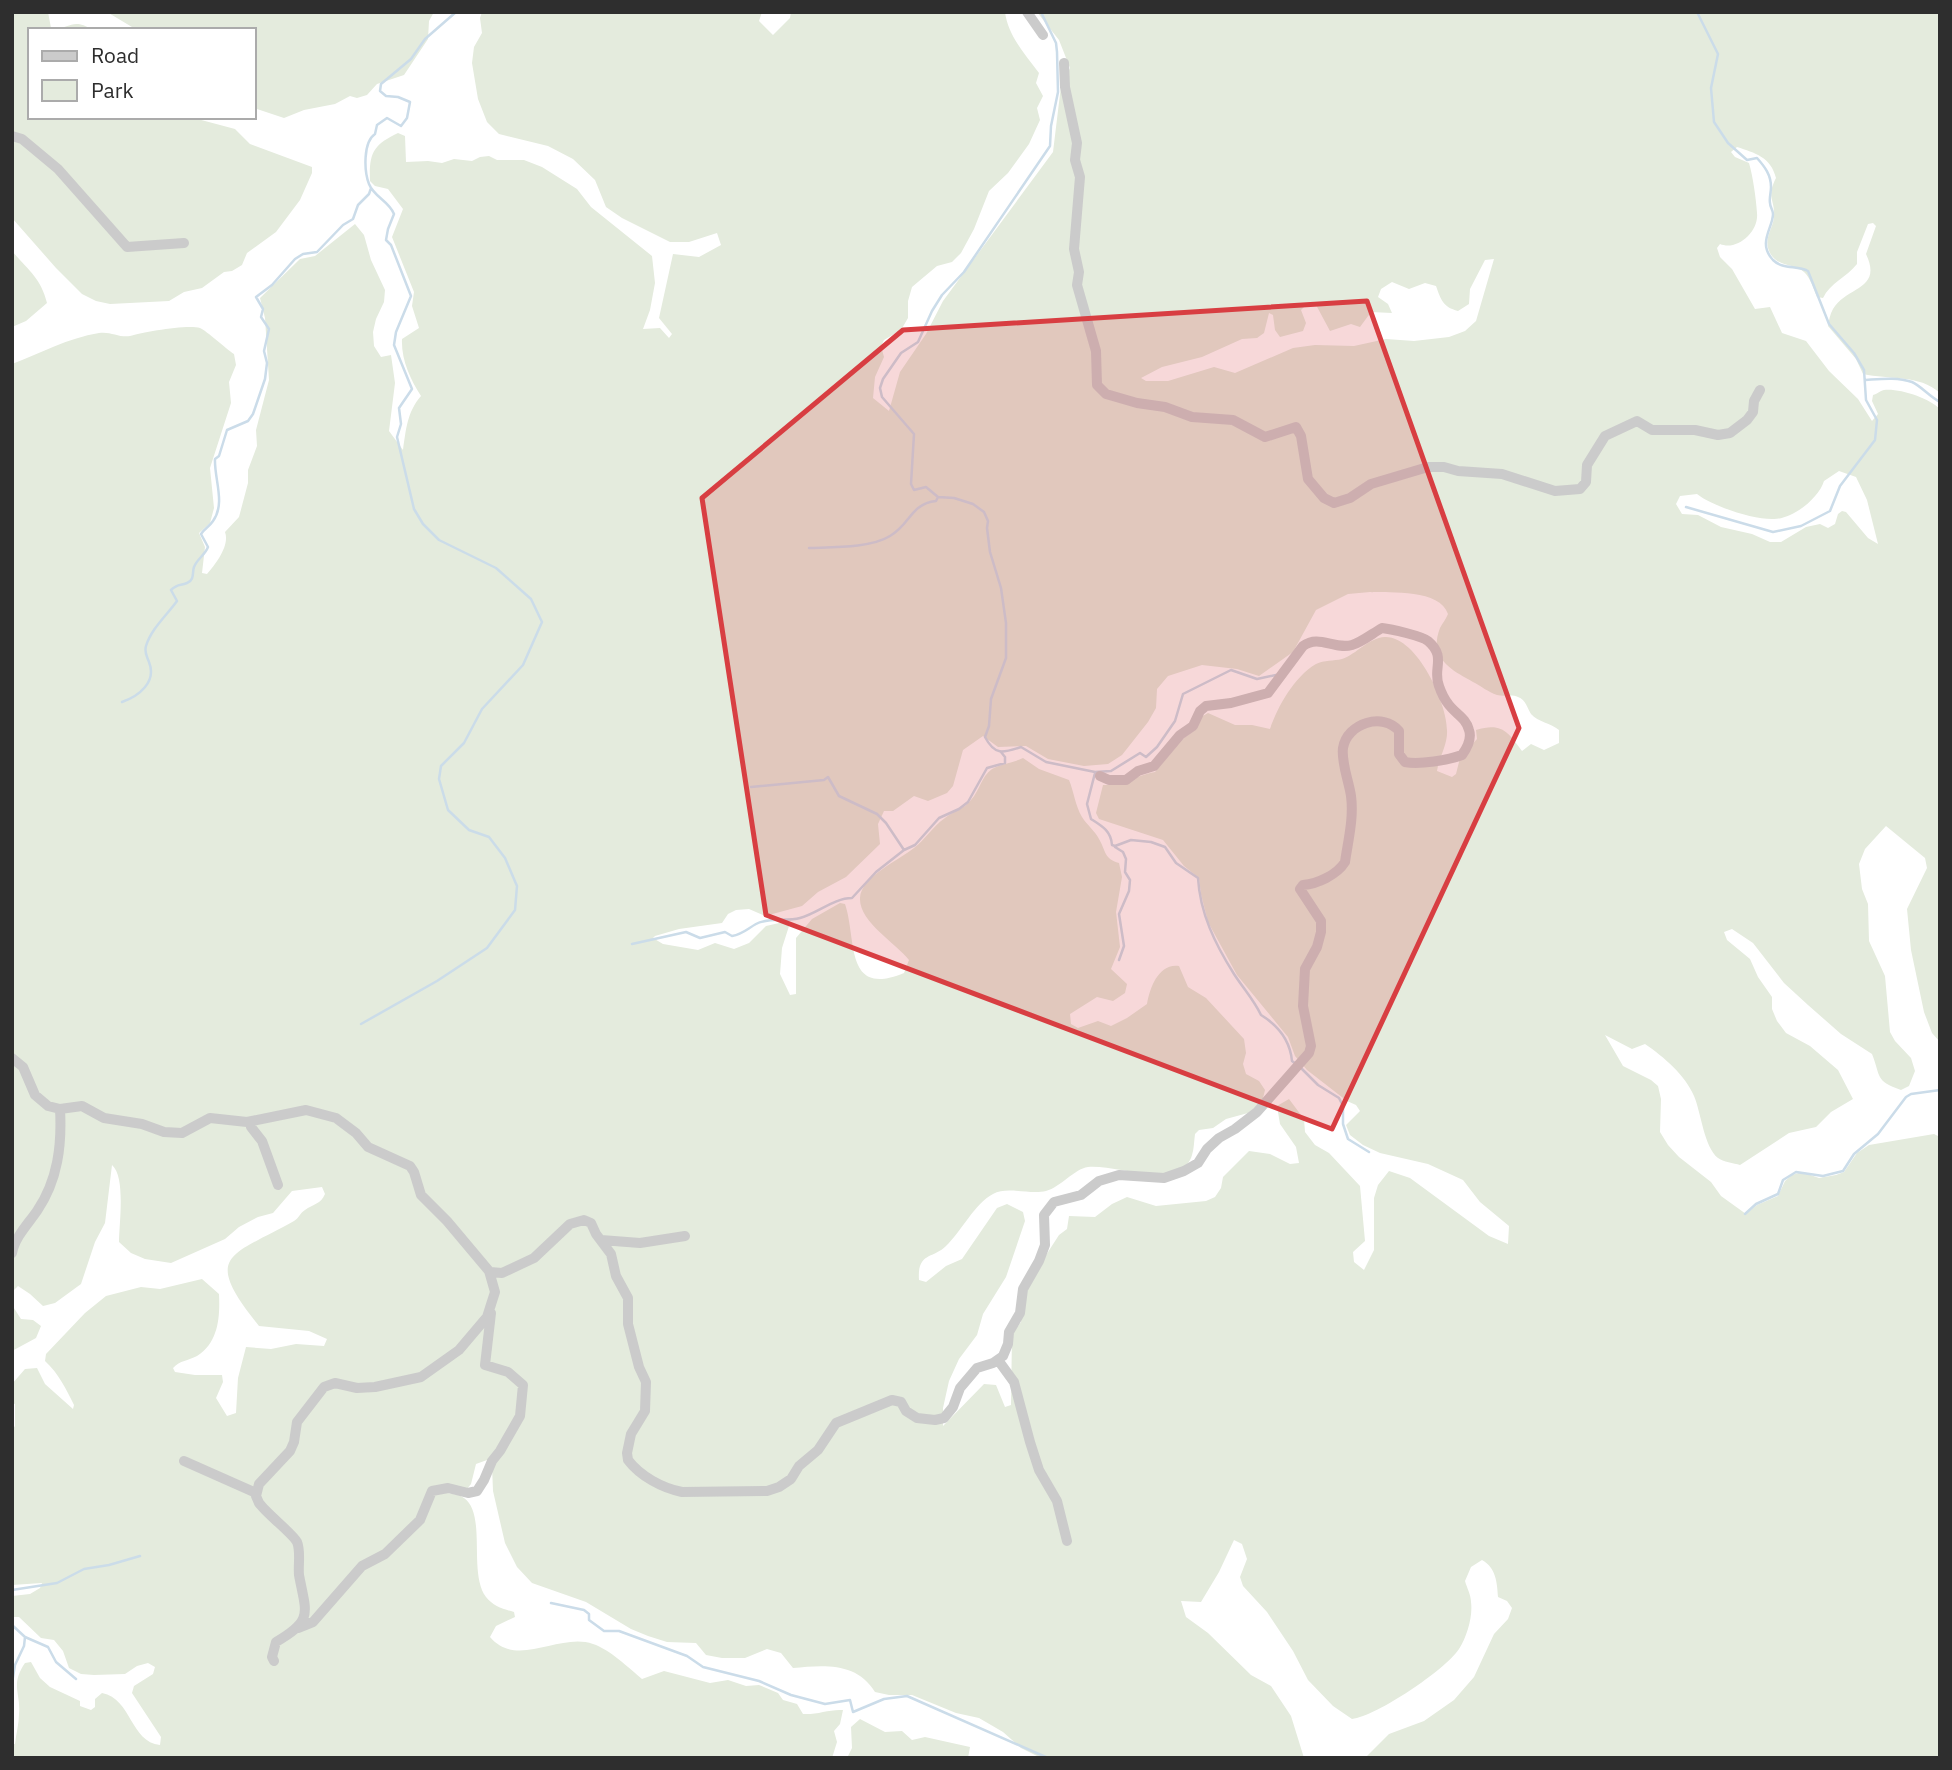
<svg xmlns="http://www.w3.org/2000/svg" width="1952" height="1770" font-family="'IBM Plex Sans',sans-serif">
	<style>
		.green { fill: #e4ebdd; fill-rule: evenodd }
		.lines { fill: none; stroke-linecap: round; stroke-linejoin: round }
		.stream { stroke: #cbdce9; stroke-width: 2.5 }
		.minor { stroke: #cbcbcb; stroke-width: 10 }
		.marked { fill: #d83e42; fill-opacity: 0.2; stroke: #d83e42; stroke-width: 5; stroke-linejoin: round }
	</style>
	<rect width="100%" height="100%" fill="#fff"/>
	<path class="green" d="M 12,12 L 48,12 L 51,28 C 69,31 71,16 93,30 L 30,30 L 30,117 L 190,117 L 235,129 L 250,144 L 312,167 L 312,173 L 300,200 L 276,232 L 247,253 L 242,265 L 232,271 L 224,272 L 202,288 L 184,292 L 169,301 L 110,304 L 96,301 L 82,294 L 56,268 L 12,218 Z
		M 107,12 L 434,12 L 429,21 L 428,39 L 404,75 L 377,84 L 367,95 L 357,98 L 350,96 L 335,104 L 304,110 L 284,118 L 254,108 L 254,30 L 137,30 Z
		M 482,12 L 762,12 L 759,21 L 773,35 L 790,18 L 791,12 L 1005,12 C 1008,36 1025,54 1039,73 L 1036,83 L 1043,96 L 1037,108 L 1040,120 L 1029,144 L 1008,173 L 989,191 L 974,229 L 961,253 L 952,262 L 937,266 L 912,287 L 908,301 L 908,318 L 901,330 L 884,340 L 881,346 L 884,357 L 875,377 L 873,398 L 889,411 L 900,372 L 926,334 L 943,301 L 1053,152 L 1061,86 L 1070,68 L 1059,40 L 1037,12 L 1940,12 L 1940,393 C 1919,374 1889,380 1863,374 L 1856,359 L 1828,326 C 1829,320 1830,314 1833,309 C 1847,286 1883,290 1866,254 L 1876,226 L 1873,223 L 1868,224 L 1857,252 L 1857,264 C 1847,277 1830,283 1823,298 L 1817,297 C 1814,290 1810,277 1804,272 C 1792,262 1774,268 1768,248 C 1765,236 1774,226 1774,216 C 1775,199 1766,198 1776,178 C 1771,157 1755,153 1737,147 L 1731,152 L 1735,157 L 1749,163 C 1753,177 1756,198 1757,213 C 1759,232 1737,251 1720,244 L 1717,248 L 1720,257 L 1732,269 L 1755,309 L 1770,307 L 1782,333 L 1806,341 L 1829,371 L 1858,399 L 1872,421 L 1878,414 L 1872,401 L 1873,395 C 1875,395 1882,390 1884,390 C 1899,388 1929,398 1940,409 L 1940,1042 L 1932,1033 L 1924,1012 L 1911,950 L 1907,909 L 1927,868 L 1925,858 L 1886,826 L 1865,849 L 1859,864 L 1862,889 L 1868,904 L 1869,941 L 1885,976 L 1890,1032 L 1895,1041 L 1911,1058 L 1915,1071 L 1909,1086 L 1901,1090 C 1875,1081 1881,1077 1872,1054 L 1841,1034 L 1808,1005 L 1784,983 L 1753,943 L 1732,929 L 1724,932 L 1727,940 L 1750,959 L 1758,977 L 1772,997 L 1772,1009 L 1777,1021 L 1786,1033 L 1810,1046 L 1838,1070 L 1853,1099 L 1831,1112 L 1816,1127 L 1789,1133 L 1740,1165 C 1734,1163 1723,1162 1718,1158 C 1704,1147 1701,1112 1694,1096 C 1685,1075 1664,1057 1645,1044 L 1632,1049 L 1605,1035 L 1623,1066 L 1651,1080 L 1658,1086 L 1661,1099 L 1660,1132 L 1668,1145 L 1679,1157 L 1711,1182 L 1721,1196 L 1746,1214 L 1757,1205 L 1778,1196 L 1785,1181 L 1792,1175 L 1802,1172 L 1819,1178 L 1836,1175 L 1844,1172 L 1857,1153 L 1869,1145 L 1934,1134 L 1940,1137 L 1940,1758 L 1365,1758 L 1389,1734 L 1424,1721 L 1454,1700 L 1474,1677 L 1494,1634 L 1508,1619 L 1512,1608 L 1507,1601 L 1498,1597 C 1497,1582 1496,1568 1482,1560 L 1471,1567 L 1465,1581 C 1467,1588 1471,1595 1471,1602 C 1473,1616 1467,1637 1459,1649 C 1445,1670 1377,1716 1352,1719 L 1333,1706 L 1308,1680 L 1293,1651 L 1267,1612 L 1243,1586 L 1240,1577 L 1247,1559 L 1242,1544 L 1234,1540 L 1219,1572 L 1201,1602 L 1181,1601 L 1186,1617 L 1208,1633 L 1251,1675 L 1271,1686 L 1291,1716 L 1304,1758 L 1041,1758 L 1021,1748 L 1003,1732 L 979,1718 L 956,1713 L 912,1695 L 889,1695 L 875,1692 C 857,1662 824,1665 793,1668 L 781,1653 L 767,1649 L 745,1658 L 722,1658 L 706,1655 L 696,1643 L 667,1642 L 648,1636 L 631,1629 L 586,1602 L 532,1583 L 517,1567 L 505,1543 L 493,1491 L 492,1466 L 487,1460 L 476,1464 L 471,1484 L 467,1489 L 450,1486 L 448,1493 C 453,1494 460,1495 464,1498 C 487,1514 468,1573 486,1597 C 493,1606 503,1609 514,1612 L 515,1617 L 496,1626 L 490,1637 C 517,1669 560,1632 593,1644 C 609,1649 629,1668 642,1679 L 664,1671 L 710,1683 L 728,1680 L 746,1686 L 759,1685 L 778,1693 L 783,1700 L 797,1704 L 803,1714 C 817,1715 829,1709 843,1710 L 840,1724 L 834,1731 L 837,1742 L 832,1758 L 12,1758 L 12,1744 L 15,1744 C 16,1734 19,1724 19,1714 C 21,1693 10,1685 25,1663 L 31,1662 L 40,1678 L 50,1687 L 80,1701 L 80,1706 L 91,1710 L 95,1707 L 95,1699 L 102,1693 C 132,1699 130,1742 160,1745 L 161,1737 L 132,1693 L 134,1686 L 153,1674 L 155,1667 L 148,1663 L 137,1666 L 125,1674 L 94,1675 L 81,1674 L 69,1668 L 63,1651 L 54,1640 L 41,1638 L 19,1617 L 12,1617 L 12,1596 L 30,1594 L 40,1588 L 42,1583 L 12,1585 L 12,1430 L 15,1426 L 15,1404 L 12,1403 L 12,1384 L 25,1369 L 37,1368 L 45,1384 L 73,1409 L 74,1405 C 66,1389 59,1374 45,1361 L 46,1354 L 85,1313 L 106,1296 L 141,1287 L 160,1289 L 202,1279 L 219,1294 C 220,1316 219,1342 197,1356 C 188,1361 180,1360 173,1368 L 175,1372 L 195,1375 L 222,1375 L 223,1382 L 216,1398 L 227,1416 L 236,1413 L 238,1378 L 246,1347 L 271,1349 L 296,1344 L 324,1346 L 327,1339 L 309,1331 L 259,1326 C 201,1254 230,1257 294,1221 C 299,1218 300,1213 305,1210 C 313,1204 321,1204 325,1194 L 322,1187 L 292,1191 L 273,1213 L 258,1217 L 239,1227 L 225,1239 L 171,1263 L 145,1259 L 131,1253 L 119,1242 C 119,1224 126,1177 112,1165 L 105,1223 L 95,1242 L 81,1284 L 55,1303 L 43,1306 L 30,1294 L 18,1286 L 12,1292 L 12,364 C 41,353 68,338 99,333 C 110,331 120,338 130,336 C 143,332 188,324 200,328 C 207,331 226,349 234,354 L 236,365 L 229,382 L 231,403 L 210,468 L 214,508 L 210,523 L 199,533 L 205,547 L 202,573 L 207,574 C 216,564 230,545 225,532 L 239,517 L 248,483 L 248,470 L 257,446 L 256,430 L 269,380 L 265,318 L 260,298 L 300,259 L 315,256 L 355,224 L 364,235 L 371,260 L 385,290 L 384,302 L 376,319 L 373,332 L 374,346 L 381,357 L 391,355 L 395,383 L 389,431 L 403,450 C 406,430 407,412 421,396 C 410,379 401,359 402,339 L 419,328 L 412,306 L 414,292 L 392,237 L 403,209 L 388,189 L 375,186 L 370,181 C 369,153 373,145 398,133 L 405,136 L 406,162 L 428,161 L 442,163 L 454,159 L 472,161 L 480,157 L 489,156 L 497,160 L 524,160 L 542,167 L 577,189 L 591,207 L 652,256 L 655,283 L 650,310 L 643,329 L 660,328 L 669,338 L 672,334 L 659,318 L 673,254 L 699,257 L 721,245 L 717,233 L 689,242 L 670,242 L 622,218 L 606,207 L 595,180 L 573,159 L 548,146 L 499,134 L 487,122 L 478,99 L 472,63 L 474,47 L 482,33 L 480,18 ZM 1494,259 L 1476,321 L 1465,331 L 1449,337 L 1414,341 L 1386,339 L 1354,346 L 1315,345 L 1293,348 L 1235,373 L 1214,367 L 1168,381 L 1146,381 L 1141,378 L 1162,367 L 1202,357 L 1242,339 L 1257,338 L 1264,333 L 1269,313 L 1273,315 L 1275,330 L 1280,337 L 1303,331 L 1306,323 L 1301,310 L 1307,304 L 1315,303 L 1330,331 L 1351,324 L 1360,327 L 1371,312 L 1392,313 L 1388,304 L 1378,297 L 1381,289 L 1392,282 L 1409,289 L 1425,283 L 1436,286 C 1441,300 1443,307 1458,311 L 1469,304 L 1470,289 L 1485,260 ZM 1839,471 L 1856,477 L 1867,500 L 1878,544 L 1868,538 L 1846,512 L 1842,511 L 1838,514 L 1835,524 L 1828,528 L 1820,524 L 1806,527 L 1781,542 L 1770,542 L 1752,534 L 1721,527 L 1698,515 L 1682,514 L 1676,504 L 1680,496 L 1697,494 C 1712,506 1754,520 1774,519 C 1793,519 1819,498 1824,481 ZM 1370,592 C 1391,593 1440,589 1448,614 C 1446,619 1442,624 1440,628 C 1428,659 1452,670 1473,682 C 1481,686 1488,692 1497,695 C 1504,697 1512,694 1518,697 C 1526,700 1527,708 1531,714 C 1538,722 1551,723 1559,730 L 1559,743 L 1544,750 L 1531,744 L 1522,751 C 1508,732 1502,722 1476,730 L 1477,739 L 1460,758 L 1456,774 L 1452,777 L 1437,771 C 1439,757 1448,744 1447,730 C 1447,703 1417,636 1385,637 C 1368,638 1357,654 1342,659 C 1334,661 1324,660 1316,664 C 1294,677 1278,706 1270,729 L 1252,725 L 1235,725 L 1208,713 L 1201,717 L 1196,729 L 1180,741 L 1155,772 C 1133,776 1128,785 1103,785 L 1096,813 L 1099,819 L 1163,840 L 1184,866 L 1199,878 L 1201,894 L 1208,922 L 1237,975 L 1288,1037 L 1295,1056 L 1307,1070 L 1347,1101 L 1356,1105 L 1360,1111 L 1346,1125 L 1350,1135 L 1363,1145 L 1380,1153 L 1428,1164 L 1463,1180 L 1480,1202 L 1509,1226 L 1508,1244 L 1489,1236 L 1410,1178 L 1389,1171 L 1378,1185 L 1374,1198 L 1374,1250 L 1364,1270 L 1354,1262 L 1353,1252 L 1365,1241 L 1360,1186 L 1329,1153 L 1315,1145 L 1305,1132 L 1304,1119 L 1289,1099 L 1277,1106 L 1280,1124 L 1296,1147 L 1299,1163 L 1290,1164 L 1270,1154 L 1249,1151 L 1223,1177 L 1221,1188 L 1215,1197 L 1206,1201 L 1156,1206 L 1127,1197 L 1112,1204 L 1095,1217 L 1069,1216 L 1067,1229 L 1059,1235 L 1048,1252 L 1032,1279 L 1023,1301 L 1021,1322 L 1012,1334 L 1011,1405 L 1005,1407 L 996,1385 L 984,1384 L 943,1426 L 943,1408 L 949,1381 L 959,1359 L 977,1335 L 983,1314 L 1006,1277 L 1025,1221 L 1023,1212 L 1007,1204 L 997,1208 L 962,1259 L 946,1266 L 926,1282 L 919,1280 C 917,1252 933,1259 946,1246 C 961,1232 975,1203 993,1194 C 1007,1186 1030,1195 1046,1191 C 1061,1187 1074,1169 1088,1167 C 1114,1164 1182,1191 1192,1155 C 1194,1149 1194,1141 1195,1134 L 1199,1130 L 1213,1128 L 1226,1119 L 1248,1113 L 1262,1102 L 1265,1090 L 1259,1081 L 1246,1074 L 1243,1064 L 1246,1053 L 1244,1039 L 1206,998 L 1188,987 L 1179,966 C 1159,963 1150,987 1147,1004 L 1127,1018 L 1111,1026 L 1098,1021 L 1078,1028 L 1071,1024 L 1070,1014 L 1097,997 L 1113,1001 L 1125,993 L 1127,984 L 1111,969 L 1120,947 L 1116,912 L 1122,877 L 1119,863 C 1104,859 1106,851 1099,839 C 1095,831 1087,825 1082,817 C 1075,805 1074,792 1069,780 L 1039,769 L 1023,758 C 1013,763 1001,764 992,769 C 981,777 980,790 971,800 C 964,809 954,811 945,818 C 933,826 925,840 914,848 C 899,860 861,877 860,898 C 859,922 896,943 909,960 L 904,973 C 844,998 857,939 845,904 L 840,903 L 812,919 L 796,938 L 796,994 L 790,995 L 780,974 L 782,948 L 790,923 L 788,921 L 766,926 L 749,943 L 734,949 L 715,943 L 698,950 L 663,944 L 653,938 L 655,936 L 679,929 L 722,923 L 728,914 L 736,910 L 749,909 L 765,916 L 802,906 L 818,892 L 846,877 L 880,844 L 878,824 L 884,811 L 893,811 L 914,796 L 928,801 L 947,793 L 953,786 L 963,750 L 983,736 L 998,747 L 1026,746 L 1048,759 L 1084,766 L 1108,764 L 1122,755 L 1148,722 L 1156,708 L 1157,689 L 1168,676 L 1202,665 L 1237,669 L 1259,676 L 1293,652 L 1316,610 L 1348,594 Z
		M 12,251 C 28,270 41,278 47,303 L 26,321 L 12,327 Z
		M 12,1305 L 21,1319 L 33,1320 L 41,1326 L 36,1338 L 12,1351 Z
		M 860,1719 L 885,1732 L 902,1731 L 912,1740 L 925,1737 L 970,1747 L 968,1758 L 847,1758 L 852,1748 L 851,1727 Z"/>
	<g class="lines">
		<path class="stream" d="M 1041,12 L 1056,43 L 1057,52 L 1058,92 L 1051,126 L 1050,146 L 964,272 L 942,295 L 932,311 L 918,342 L 901,353 L 883,379 L 880,388 L 882,397 L 914,434 L 911,484 L 914,490 L 926,487 L 938,497 L 954,498 L 973,504 L 984,512 L 988,521 L 987,528 L 990,552 L 1001,588 L 1006,623 L 1006,658 L 991,699 L 989,726 L 985,737 C 995,756 1003,753 1021,747 L 1046,762 L 1095,772 L 1111,771 L 1140,753 L 1146,757 L 1157,747 L 1175,721 L 1183,694 L 1231,670 L 1257,679 L 1276,675
			M 1866,380 C 1881,379 1897,377 1912,382 C 1921,386 1930,397 1940,402
			M 1686,507 L 1773,532 L 1801,526 L 1830,511 L 1840,486 L 1875,440 L 1877,420 L 1866,400 L 1864,370 L 1854,353 L 1829,324 L 1808,271 C 1797,265 1783,270 1773,260 C 1757,243 1773,228 1773,214 C 1773,210 1770,207 1770,203 C 1769,198 1771,193 1771,187 C 1771,175 1765,167 1757,158 L 1747,160 L 1728,143 L 1714,122 L 1711,88 L 1718,54 L 1697,12
			M 809,548 C 832,547 871,548 890,536 C 911,524 910,504 936,501 L 938,497
			M 122,702 C 139,696 157,682 149,662 C 147,656 144,653 146,646 C 151,629 167,615 177,601 L 171,590 C 178,583 180,586 187,583 C 195,580 192,572 194,567 C 197,559 205,555 208,547 L 201,534 C 205,528 209,527 213,521 C 226,503 214,479 215,459 L 219,456 L 227,430 L 248,421 L 253,414 L 265,379 L 267,363 L 264,351 L 269,329 L 261,317 L 263,309 L 256,297 L 272,285 L 295,259 L 303,254 L 317,252 L 343,225 L 353,219 L 358,205 L 369,194 L 371,188
			M 1095,773 L 1087,804 L 1091,819 C 1102,826 1111,831 1112,845 L 1115,846 L 1131,840 L 1151,842 L 1165,847 L 1176,863 L 1198,878 C 1200,913 1215,944 1234,974 C 1243,988 1254,1000 1261,1015 C 1279,1026 1290,1040 1292,1061 L 1296,1064
			M 751,787 L 824,780 L 828,777 L 839,796 L 877,814 L 886,823 L 904,850
			M 1115,847 L 1123,852 L 1126,859 L 1125,872 L 1130,880 L 1129,891 L 1119,914 L 1124,946 L 1119,960
			M 632,944 L 686,932 L 700,938 L 725,932 L 732,936 C 743,934 747,929 756,924 C 769,917 787,922 800,918 C 818,913 834,898 852,898 L 876,872 L 904,850 L 915,845 L 939,818 L 959,809 L 968,802 L 987,768 L 1005,763 L 1005,757 L 1001,752
			M 361,1024 L 437,981 L 487,948 L 515,910 L 517,886 L 505,858 L 489,837 L 469,830 L 448,810 L 439,779 L 441,766 L 464,743 L 482,709 L 523,665 L 542,622 L 531,599 L 496,568 L 439,540 L 423,524 L 414,509 L 397,437 L 401,424 L 399,408 L 412,389 L 394,345 L 396,332 L 411,296 L 391,245 L 386,240 L 388,229 L 394,214 C 389,201 374,197 369,184 C 364,171 363,142 375,134 L 377,125 L 387,118 L 401,126 L 407,118 L 410,102 L 398,97 L 386,96 L 380,91 L 381,84 L 411,59 L 425,39 L 456,12
			M 1301,1068 L 1318,1085 L 1339,1098 L 1343,1106 L 1343,1124 L 1348,1139 L 1369,1152
			M 1745,1214 L 1756,1204 L 1778,1194 L 1783,1180 L 1796,1172 L 1823,1176 L 1843,1171 L 1854,1154 L 1878,1134 L 1906,1097 L 1911,1094 L 1940,1090
			M 12,1590 L 57,1583 L 84,1569 L 109,1565 L 140,1556
			M 551,1603 L 584,1610 L 589,1614 L 589,1620 L 604,1631 L 619,1631 L 687,1656 L 703,1667 L 759,1681 L 791,1695 L 825,1704 L 850,1700 L 853,1712 L 884,1699 L 907,1696 L 1048,1758
			M 12,1625 L 25,1637 L 24,1646 L 15,1665 L 12,1683
			M 25,1637 L 48,1647 L 56,1662 L 76,1679"/>
		<path class="minor" d="M 1027,12 L 1043,35
			M 1064,63 L 1065,87 L 1077,143 L 1075,160 L 1080,177 L 1074,249 L 1079,272 L 1077,285 L 1096,351 L 1097,385 L 1106,394 L 1137,403 L 1165,407 L 1192,417 L 1233,420 L 1265,437 L 1296,427 L 1301,436 L 1308,479 L 1324,498 L 1334,503 L 1350,498 L 1371,484 L 1428,467 L 1444,467 L 1458,471 L 1502,474 L 1555,491 L 1580,489 L 1586,482 L 1587,465 L 1605,436 L 1637,421 L 1652,430 L 1695,430 L 1718,435 L 1730,433 L 1747,420 L 1753,412 L 1754,401 L 1760,390
			M 12,136 L 22,139 L 58,169 L 127,247 L 184,243
			M 12,1058 L 23,1067 L 35,1095 L 48,1106 L 60,1109 L 82,1106 L 104,1118 L 142,1124 L 164,1132 L 182,1133 L 210,1118 L 247,1122 L 306,1110 L 336,1118 L 356,1133 L 368,1147 L 410,1166 L 414,1172 L 421,1195 L 447,1221 L 489,1271 L 495,1292 L 487,1317 L 459,1350 L 421,1377 L 375,1387 L 357,1388 L 335,1383 L 324,1387 L 297,1422 L 294,1442 L 290,1451 L 259,1484 L 256,1496 L 259,1503 C 267,1514 293,1534 297,1542 C 301,1551 298,1564 299,1575 C 306,1613 314,1620 276,1642 L 272,1657 L 274,1661
			M 250,1122 L 251,1127 L 262,1141 L 278,1185
			M 601,1240 L 640,1243 L 685,1236
			M 12,1253 C 15,1237 28,1224 37,1211 C 58,1180 62,1145 60,1109
			M 490,1272 L 502,1273 L 534,1258 L 570,1224 L 584,1220 L 591,1223 L 596,1234 L 611,1254 L 616,1276 L 628,1298 L 628,1324 L 639,1367 L 646,1382 L 645,1411 L 631,1434 L 627,1453 L 628,1460 C 640,1476 662,1488 682,1492 L 767,1491 L 779,1487 L 791,1479 L 799,1466 L 818,1450 L 836,1423 L 892,1400 L 901,1402 L 906,1411 L 917,1418 L 935,1420 L 944,1418 L 953,1407 L 960,1388 L 977,1368 L 993,1363 L 1003,1356 L 1008,1344 L 1009,1332 L 1020,1313 L 1023,1289 L 1039,1261 L 1045,1245 L 1044,1215 L 1054,1202 L 1081,1195 L 1099,1181 L 1119,1175 L 1164,1178 L 1184,1171 L 1198,1163 L 1207,1149 L 1219,1138 L 1235,1129 L 1257,1112 L 1309,1053 L 1311,1046 L 1303,1006 L 1305,969 L 1317,947 L 1321,932 L 1321,921 L 1300,889 L 1303,885 C 1317,884 1337,875 1345,862 C 1348,841 1354,818 1351,796 C 1349,782 1341,762 1343,748 C 1347,723 1383,712 1399,731 L 1399,754 L 1405,762 C 1419,765 1449,760 1462,755 C 1467,748 1472,739 1469,730 C 1466,718 1456,714 1449,705 C 1445,700 1441,692 1439,686 C 1432,669 1447,657 1428,641 C 1422,636 1391,629 1382,628 C 1373,633 1362,642 1352,645 C 1334,650 1319,634 1303,646 L 1268,693 L 1231,703 L 1206,706 L 1200,711 L 1193,726 L 1180,735 L 1154,766 L 1138,771 L 1126,780 L 1109,780 L 1100,776
			M 998,1360 L 1014,1382 L 1030,1442 L 1039,1470 L 1057,1501 L 1067,1541
			M 184,1461 L 256,1493
			M 298,1628 L 313,1622 L 362,1566 L 385,1554 L 420,1520 L 432,1491 L 448,1488 L 468,1493 L 477,1491 L 484,1480 L 492,1461 L 500,1451 L 520,1416 L 523,1385 L 508,1372 L 485,1365 L 491,1313"/>
	</g>
	<path class="marked" d="M 1367,301 L 1519,728 L 1332,1129 L 766,915 L 702,498 L 903,330 Z"/>
	<rect width="1952" height="1770" fill="none" stroke="#2e2e2e" stroke-width="28"/>
	<rect x="28" y="28" width="228" height="91" fill="#ffffff" stroke="#ababab" stroke-width="2"/>
	<rect x="42" y="51" width="35" height="10" fill="#cbcbcb" stroke="#ababab" stroke-width="2"/>
	<text x="91" y="63" font-size="21" fill="#2e2e2e">Road</text>
	<rect x="42" y="80" width="35" height="21" fill="#e4ebdd" stroke="#ababab" stroke-width="2"/>
	<text x="91" y="98" font-size="21" fill="#2e2e2e">Park</text>
</svg>
